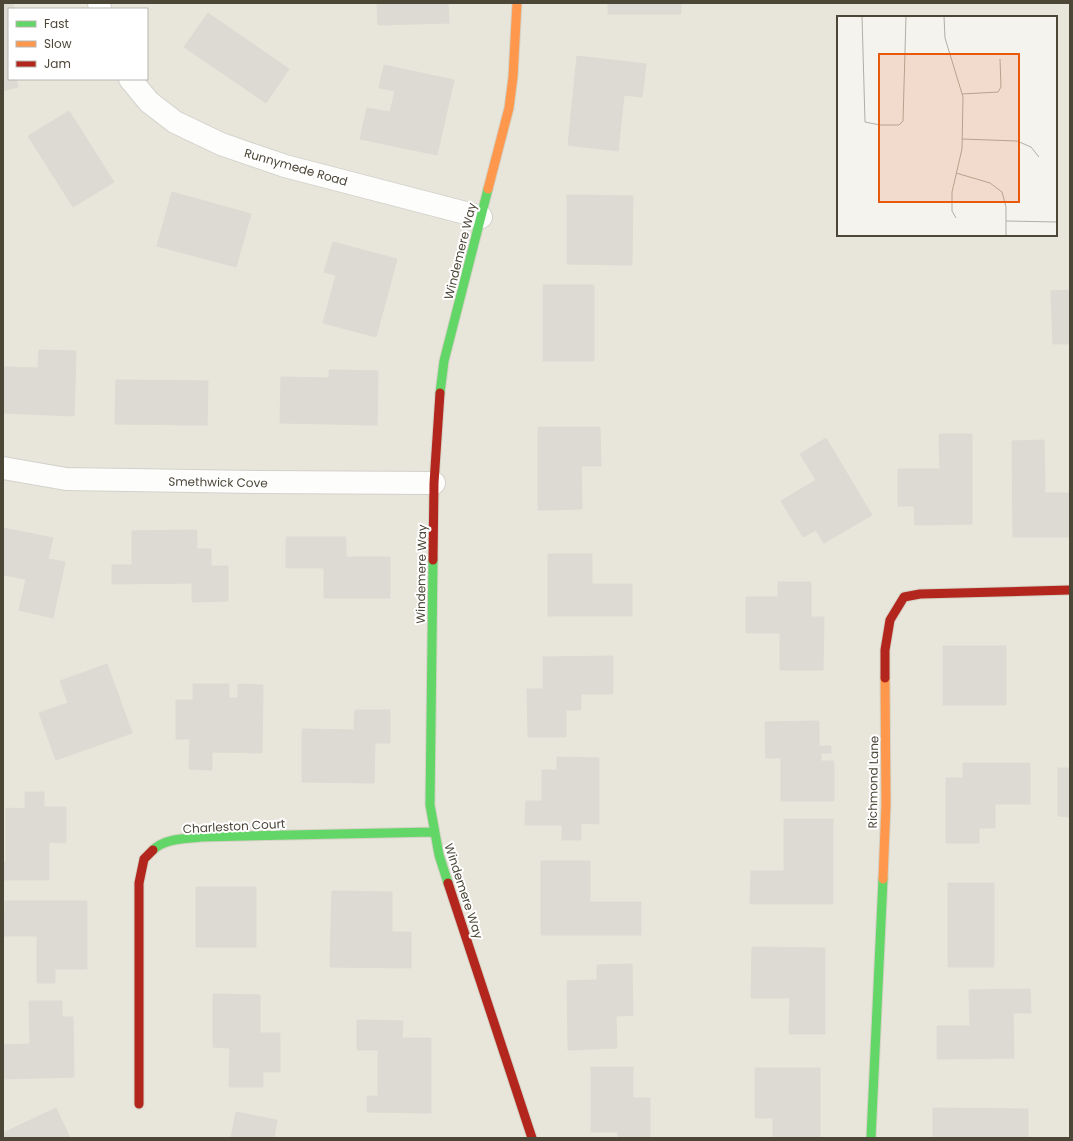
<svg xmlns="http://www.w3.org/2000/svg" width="1073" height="1141" font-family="Poppins,sans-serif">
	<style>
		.residential { fill: #e8e6db; fill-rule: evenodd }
		.building { fill: #dcdad3; stroke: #dddad3 }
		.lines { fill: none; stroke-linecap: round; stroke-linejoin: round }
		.street-casing { stroke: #d2d1cb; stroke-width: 24 }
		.fast-casing { stroke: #d4d2c4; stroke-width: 11 }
		.slow-casing { stroke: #d4d2c4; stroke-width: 11 }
		.jam-casing { stroke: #d4d2c4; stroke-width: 11 }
		.street { stroke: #fdfdfc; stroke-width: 22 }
		.fast { stroke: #63d668; stroke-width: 9 }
		.slow { stroke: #ff974d; stroke-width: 9 }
		.jam { stroke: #b3261e; stroke-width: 9 }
		.labels { text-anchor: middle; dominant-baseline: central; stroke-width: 4; stroke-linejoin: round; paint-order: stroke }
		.street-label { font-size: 12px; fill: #4c4637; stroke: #fff }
		.inset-road { fill: none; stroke: #b1aea5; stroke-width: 1 }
		.view { fill: #e8590c; fill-opacity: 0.15; stroke: #e8590c; stroke-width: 2 }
		.inset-edge { fill: none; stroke: #4c4637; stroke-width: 2 }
	</style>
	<rect width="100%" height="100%" fill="#f4f3ee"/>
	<path class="residential" d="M 3,3 L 1070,3 L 1070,1138 L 3,1138 ZM 9,9 L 147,9 L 147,79 L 9,79 ZM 838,17 L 1056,17 L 1056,235 L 838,235 Z"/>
	<path class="building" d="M 6,3 L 13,3 L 14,9 L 9,9 L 9,79 L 16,79 L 18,87 L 3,91 L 3,4 Z
		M 377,3 L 448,3 L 449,23 L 378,25 Z
		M 608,3 L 681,3 L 681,14 L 608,14 Z
		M 208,13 L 289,69 L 266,103 L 184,47 Z
		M 577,56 L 646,64 L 642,97 L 624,95 L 618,151 L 568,145 Z
		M 384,65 L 454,80 L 437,155 L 360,139 L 367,108 L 390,112 L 395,91 L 379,88 Z
		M 69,111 L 114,182 L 73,207 L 28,136 Z
		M 172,192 L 251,214 L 236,267 L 157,246 Z
		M 567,195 L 633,196 L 632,265 L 567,264 Z
		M 333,242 L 397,259 L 376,337 L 323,323 L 336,275 L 324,272 Z
		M 543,285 L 594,285 L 594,361 L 543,361 Z
		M 1070,290 L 1070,344 L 1053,344 L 1051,291 Z
		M 39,350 L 76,351 L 74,416 L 3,413 L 3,367 L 38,368 Z
		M 329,370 L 378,371 L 377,425 L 280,423 L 281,377 L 329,378 Z
		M 116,380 L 208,381 L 207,425 L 115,424 Z
		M 538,427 L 600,427 L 601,466 L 581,466 L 582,509 L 538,510 Z
		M 939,434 L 972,434 L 972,524 L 915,525 L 914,506 L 898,506 L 898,469 L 940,469 Z
		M 826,438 L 872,515 L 824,543 L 816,530 L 803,537 L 781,501 L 816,480 L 800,454 Z
		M 1044,440 L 1045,493 L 1070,493 L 1070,537 L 1013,537 L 1012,441 Z
		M 3,528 L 53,538 L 48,559 L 65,562 L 53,618 L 19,610 L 26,579 L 3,575 Z
		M 197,530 L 197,549 L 211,549 L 211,566 L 228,566 L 228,601 L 192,602 L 192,583 L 112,584 L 112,565 L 132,565 L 132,531 Z
		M 286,537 L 346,537 L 346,557 L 390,557 L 390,598 L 324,598 L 324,568 L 286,568 Z
		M 548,554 L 592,554 L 592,584 L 632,584 L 632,616 L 548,616 Z
		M 778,582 L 811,582 L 811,617 L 824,617 L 823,670 L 780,670 L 780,633 L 746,633 L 746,597 L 778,597 Z
		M 943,646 L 1006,646 L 1006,705 L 943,705 Z
		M 613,656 L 613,694 L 581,694 L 581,710 L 566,710 L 566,737 L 528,737 L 527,689 L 543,689 L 543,657 Z
		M 107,664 L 132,733 L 56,760 L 39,713 L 68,703 L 60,681 Z
		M 193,684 L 229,684 L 229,698 L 238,698 L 238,684 L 263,685 L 262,753 L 212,752 L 212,770 L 189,769 L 190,739 L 176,739 L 176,700 L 193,700 Z
		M 355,710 L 390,710 L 390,743 L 375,743 L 374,783 L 302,782 L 302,729 L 354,730 Z
		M 819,721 L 819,746 L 831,746 L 831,753 L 821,753 L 821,761 L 834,761 L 834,801 L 781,801 L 781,758 L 766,758 L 765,722 Z
		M 557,757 L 599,758 L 599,824 L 581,823 L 581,840 L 562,840 L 562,825 L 525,825 L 526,801 L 542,801 L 542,770 L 557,770 Z
		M 963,763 L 1030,763 L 1030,804 L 995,804 L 995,828 L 979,828 L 979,843 L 946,843 L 946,778 L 963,778 Z
		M 1058,768 L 1070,768 L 1070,817 L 1058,816 Z
		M 25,792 L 44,792 L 44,807 L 66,807 L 66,843 L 49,842 L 49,880 L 3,880 L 3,862 L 6,862 L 6,808 L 25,809 Z
		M 784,819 L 833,819 L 833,904 L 750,904 L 751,871 L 784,871 Z
		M 541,861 L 590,861 L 590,902 L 641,902 L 641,935 L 541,935 Z
		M 948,883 L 994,883 L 994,967 L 948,967 Z
		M 196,887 L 256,887 L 256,947 L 196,947 Z
		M 332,891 L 392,892 L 392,932 L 411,932 L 411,968 L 330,967 Z
		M 5,901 L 87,901 L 87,969 L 55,969 L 55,983 L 37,983 L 37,936 L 4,936 Z
		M 752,947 L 825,948 L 825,1034 L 789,1034 L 790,998 L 751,998 Z
		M 632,964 L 633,1015 L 616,1016 L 617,1048 L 568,1050 L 567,981 L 597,980 L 597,965 Z
		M 1030,989 L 1031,1013 L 1013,1013 L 1014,1058 L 937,1059 L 937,1026 L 970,1026 L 969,990 Z
		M 213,994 L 260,995 L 260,1033 L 280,1033 L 280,1072 L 263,1072 L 263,1087 L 229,1087 L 230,1048 L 213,1047 Z
		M 29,1001 L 62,1001 L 62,1017 L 73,1017 L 74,1077 L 3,1079 L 3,1045 L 30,1044 Z
		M 357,1020 L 403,1021 L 402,1038 L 431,1038 L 431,1113 L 367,1112 L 367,1096 L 378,1096 L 378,1050 L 357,1050 Z
		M 591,1067 L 633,1067 L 633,1098 L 650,1098 L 650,1138 L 618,1138 L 618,1132 L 591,1132 Z
		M 755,1068 L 820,1068 L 820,1138 L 773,1138 L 773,1118 L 755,1118 Z
		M 56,1108 L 70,1138 L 3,1138 L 3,1133 Z
		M 933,1108 L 1028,1109 L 1028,1138 L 933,1138 Z
		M 236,1112 L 277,1120 L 274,1138 L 231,1138 Z"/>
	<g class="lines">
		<defs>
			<path id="street" d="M 99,3 L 100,9
				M 130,79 L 149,102 L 175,122 L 221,144 L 285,166 L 481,217
				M 3,468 L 66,479 L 260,482 L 434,483"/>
			<path id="fast" d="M 440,393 L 444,361 L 488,189
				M 433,560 L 430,805 L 439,855 L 448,883
				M 153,850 C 165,838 185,839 201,837 L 434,832
				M 871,1138 L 883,879"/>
			<path id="slow" d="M 488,189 L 509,108 L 513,77 L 517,3
				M 883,879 L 886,804 L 885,678"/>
			<path id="jam" d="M 433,560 L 434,483 L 440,393
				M 885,678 L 885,650 L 890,620 L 904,597 L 920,594 L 1070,590
				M 448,883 L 532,1138
				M 139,1104 L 139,883 L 144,859 L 153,850"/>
		</defs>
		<use href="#street" class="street-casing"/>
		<use href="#fast" class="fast-casing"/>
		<use href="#slow" class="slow-casing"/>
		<use href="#jam" class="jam-casing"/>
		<use href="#street" class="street"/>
		<use href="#fast" class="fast"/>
		<use href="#slow" class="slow"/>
		<use href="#jam" class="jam"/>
	</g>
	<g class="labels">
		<g class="street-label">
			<text transform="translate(296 167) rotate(16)">Runnymede Road</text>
			<text transform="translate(460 251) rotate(-76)">Windemere Way</text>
			<text transform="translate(218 482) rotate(1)">Smethwick Cove</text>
			<text transform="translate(421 574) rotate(-89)">Windemere Way</text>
			<text transform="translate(873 782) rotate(-89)">Richmond Lane</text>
			<text transform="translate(234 826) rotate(-3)">Charleston Court</text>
			<text transform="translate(464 891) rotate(72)">Windemere Way</text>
		</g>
	</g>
	<g transform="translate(837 16)">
		<rect width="220" height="220" fill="#f4f3ee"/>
		<path class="inset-road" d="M 25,0 L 28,106 L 43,109 L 62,109 L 66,105 L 69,0M 107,0 L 108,22 L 126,81 L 125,133 L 115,176 L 115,195 L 119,202M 125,78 L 161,76 L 164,71 L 163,43M 125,123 L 180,125 L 194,131 L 202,141M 119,157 L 153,167 L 165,176 L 169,191 L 169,220M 169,205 L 220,206"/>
		<path class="view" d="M 42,38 L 182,38 L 182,186 L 42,186 Z"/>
		<rect width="220" height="220" class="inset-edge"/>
	</g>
	<rect width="1073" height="1141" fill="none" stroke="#4c4637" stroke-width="8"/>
	<rect x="8" y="8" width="140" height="72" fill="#ffffff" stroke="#b7b5af"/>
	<rect x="16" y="21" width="20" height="6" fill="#63d668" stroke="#b7b5af"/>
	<text x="44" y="28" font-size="12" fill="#4c4637">Fast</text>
	<rect x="16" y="41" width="20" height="6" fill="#ff974d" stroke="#b7b5af"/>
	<text x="44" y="48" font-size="12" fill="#4c4637">Slow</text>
	<rect x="16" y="61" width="20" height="6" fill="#b3261e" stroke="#b7b5af"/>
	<text x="44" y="68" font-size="12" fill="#4c4637">Jam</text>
</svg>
